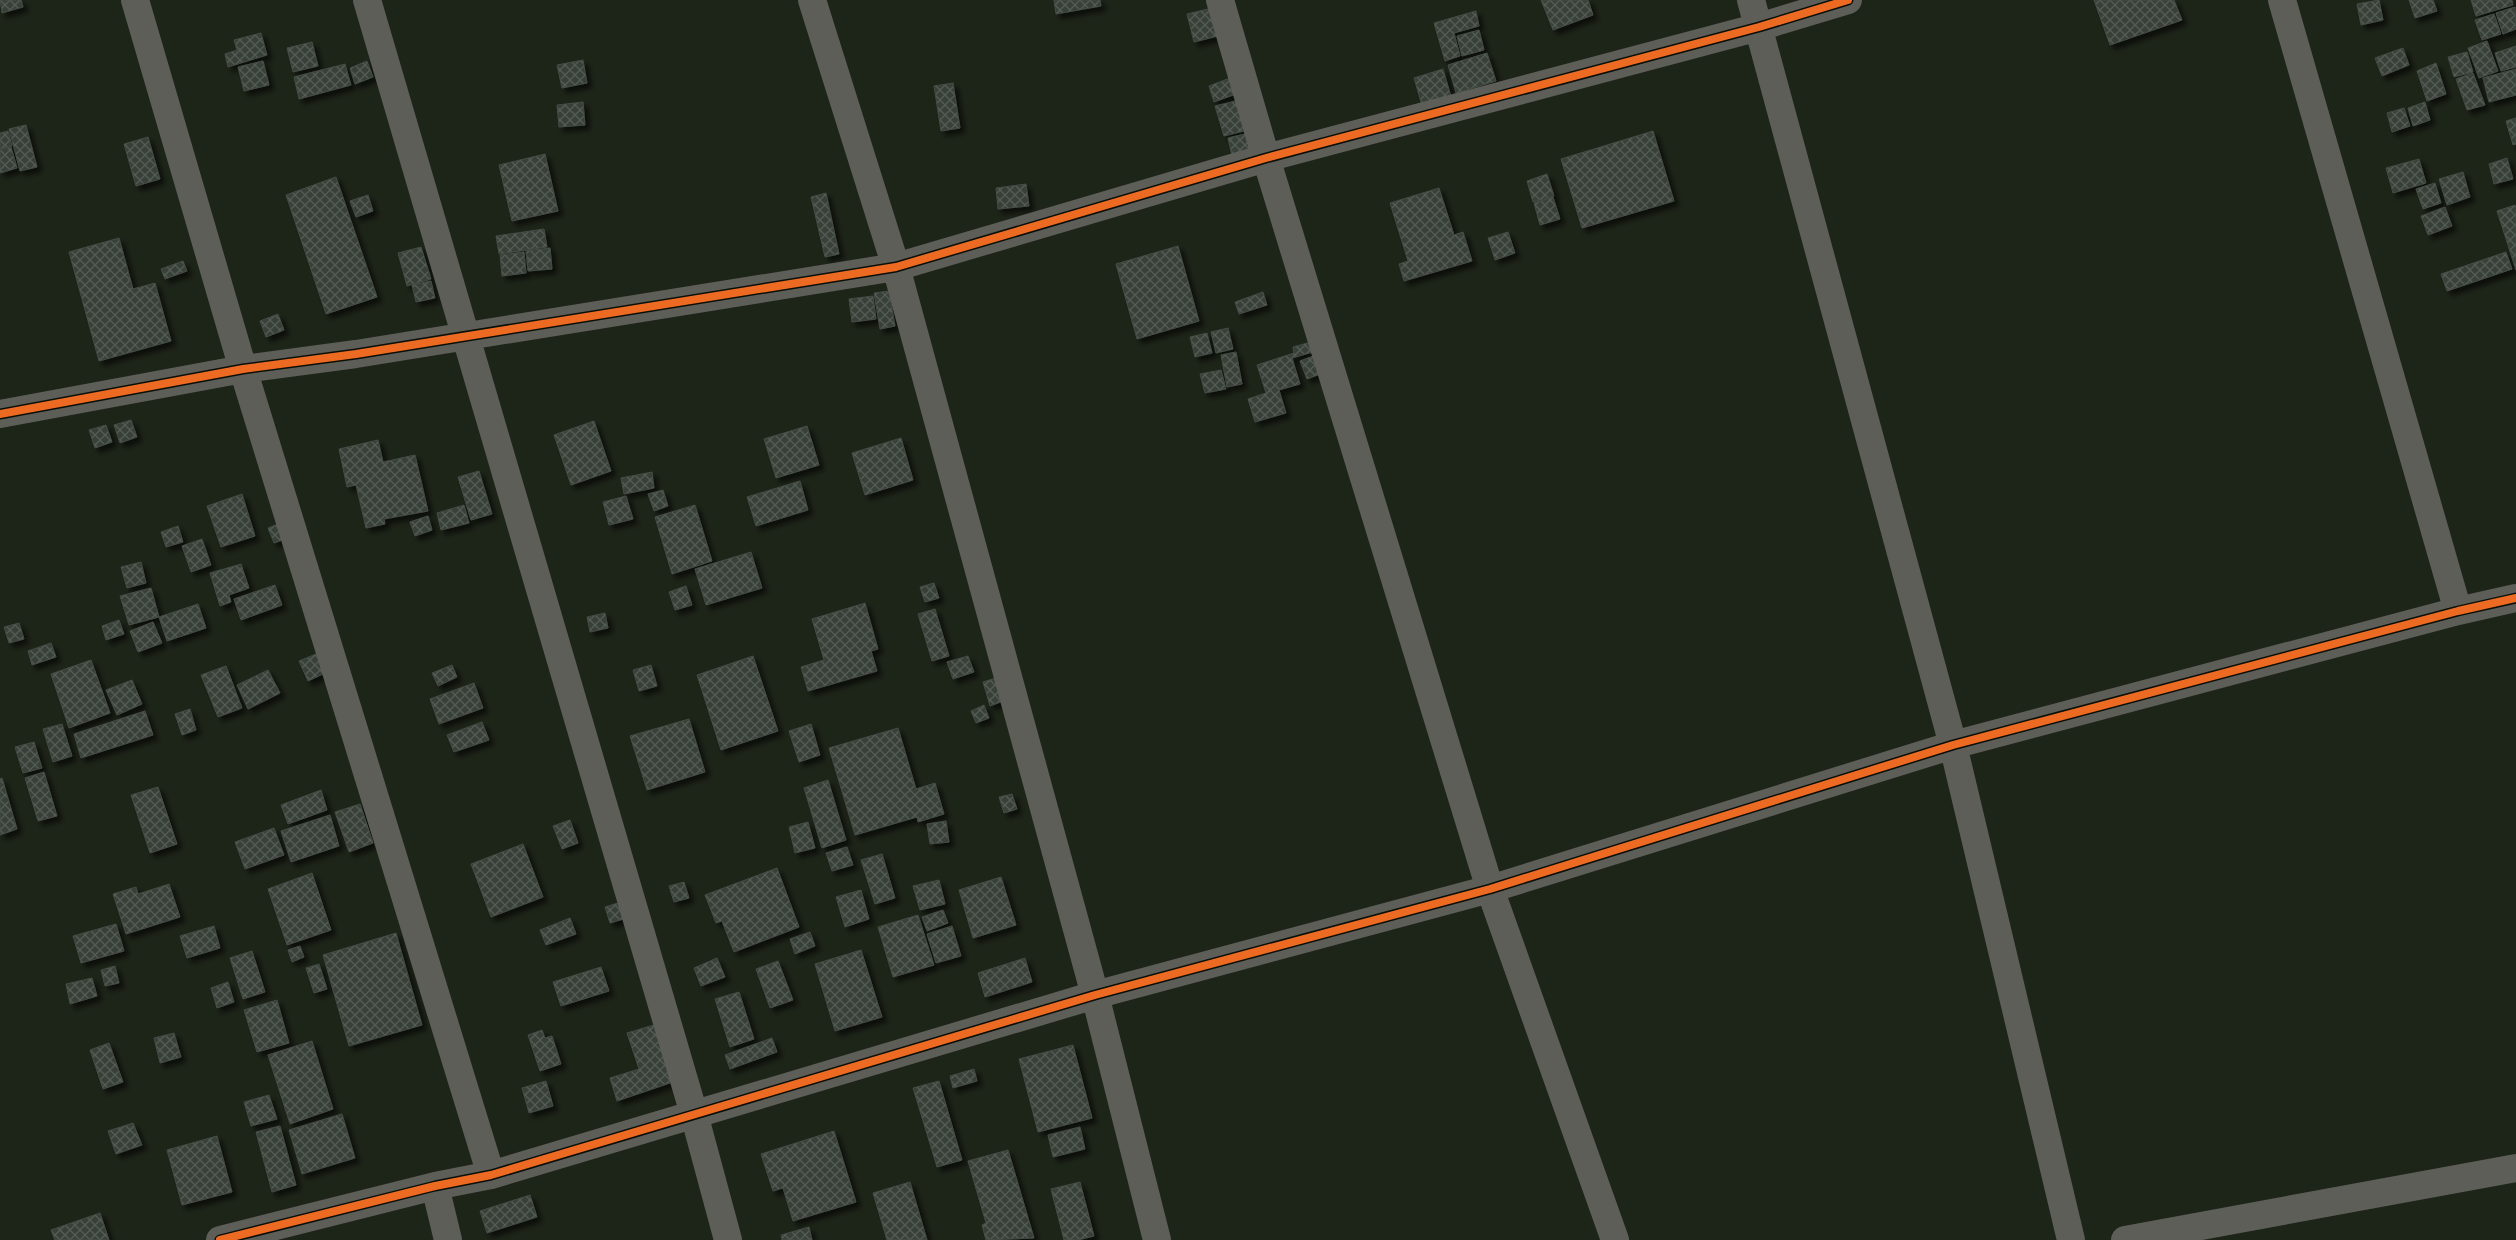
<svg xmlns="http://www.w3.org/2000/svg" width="2516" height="1240" font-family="'Titillium Web',sans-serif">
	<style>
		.building { fill: url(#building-cross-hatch); stroke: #444c45; filter: url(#shadow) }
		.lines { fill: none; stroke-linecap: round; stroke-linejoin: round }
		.minor { stroke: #5e5e59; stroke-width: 28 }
		.cycleway-casing { stroke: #0a0f07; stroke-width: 11 }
		.cycleway { stroke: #ed6a23; stroke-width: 8 }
	</style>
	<defs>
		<pattern id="building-cross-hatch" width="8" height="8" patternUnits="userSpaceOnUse" patternTransform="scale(1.25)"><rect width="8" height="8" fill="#384039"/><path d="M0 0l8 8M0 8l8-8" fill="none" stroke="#555c56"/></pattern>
		<filter id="shadow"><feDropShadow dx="4.5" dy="4.5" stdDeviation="2.5" flood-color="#0009"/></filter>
	</defs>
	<rect width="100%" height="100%" fill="#1d2418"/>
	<path class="building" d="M 0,0 L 21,0 L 23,7 L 2,13 Z
		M 1054,0 L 1100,0 L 1101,6 L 1056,14 Z
		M 1541,0 L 1588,0 L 1593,15 L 1553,30 Z
		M 2094,0 L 2174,0 L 2182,20 L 2110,45 Z
		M 2379,0 L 2383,20 L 2361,25 L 2357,4 Z
		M 2409,0 L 2433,0 L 2437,11 L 2415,18 Z
		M 2471,0 L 2512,0 L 2513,5 L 2476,16 Z
		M 2515,7 L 2516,29 L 2503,34 L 2496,13 Z
		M 1212,8 L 1218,36 L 1194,42 L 1187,14 Z
		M 1476,11 L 1479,26 L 1454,33 L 1460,56 L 1445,61 L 1434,23 Z
		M 2494,14 L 2501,34 L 2482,40 L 2475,20 Z
		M 1479,30 L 1484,50 L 1462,56 L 1457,36 Z
		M 261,33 L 267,55 L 228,67 L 225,54 L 237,50 L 234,40 Z
		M 2487,41 L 2498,71 L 2479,78 L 2468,48 Z
		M 312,42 L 318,66 L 293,72 L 287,48 Z
		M 2516,46 L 2516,67 L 2501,71 L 2495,53 Z
		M 2403,48 L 2409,65 L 2382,76 L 2375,58 Z
		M 2467,52 L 2473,72 L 2454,77 L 2448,57 Z
		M 1487,53 L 1496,81 L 1456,93 L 1448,65 Z
		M 583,60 L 587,83 L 562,88 L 557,65 Z
		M 263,61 L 269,85 L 244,91 L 238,67 Z
		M 367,61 L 373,77 L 355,84 L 350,68 Z
		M 2436,63 L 2446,94 L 2427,101 L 2417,71 Z
		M 345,64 L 351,85 L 299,99 L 294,77 Z
		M 1443,69 L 1452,100 L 1423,109 L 1414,78 Z
		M 2516,69 L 2516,95 L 2489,102 L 2483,78 Z
		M 2473,73 L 2485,105 L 2467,110 L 2456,79 Z
		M 1230,78 L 1236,94 L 1214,102 L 1209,86 Z
		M 953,83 L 960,128 L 941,131 L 934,86 Z
		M 1240,100 L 1248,130 L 1224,136 L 1215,106 Z
		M 583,102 L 585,125 L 559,127 L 557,105 Z
		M 2425,102 L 2430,120 L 2413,126 L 2408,108 Z
		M 2404,108 L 2410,126 L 2392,132 L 2387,113 Z
		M 2516,118 L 2516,144 L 2513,145 L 2506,121 Z
		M 26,125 L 37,167 L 20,171 L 9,129 Z
		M 8,131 L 12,146 L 0,149 L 0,133 Z
		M 1653,131 L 1674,201 L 1582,228 L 1561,159 Z
		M 1249,133 L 1254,155 L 1233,160 L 1228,138 Z
		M 148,137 L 160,179 L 136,186 L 124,144 Z
		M 11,147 L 17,168 L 0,173 L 0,150 Z
		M 545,154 L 558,211 L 512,221 L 499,165 Z
		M 2507,158 L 2513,179 L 2494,184 L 2489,164 Z
		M 2419,159 L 2426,183 L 2393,193 L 2386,168 Z
		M 2463,172 L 2470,197 L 2447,205 L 2439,179 Z
		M 1547,174 L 1554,196 L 1533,202 L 1527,181 Z
		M 336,177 L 377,297 L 326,314 L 286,195 Z
		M 2435,183 L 2441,203 L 2423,209 L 2416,189 Z
		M 1026,184 L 1029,206 L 998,209 L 996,188 Z
		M 1439,188 L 1454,235 L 1463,232 L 1472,261 L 1404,281 L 1399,264 L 1408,261 L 1390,203 Z
		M 826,193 L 839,254 L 825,257 L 811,197 Z
		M 368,195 L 373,211 L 356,217 L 350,201 Z
		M 1553,197 L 1560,219 L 1540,225 L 1534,203 Z
		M 2515,205 L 2516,208 L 2516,270 L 2497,211 Z
		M 2445,207 L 2452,226 L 2428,235 L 2421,216 Z
		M 544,229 L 547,247 L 499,254 L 496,236 Z
		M 1508,232 L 1515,253 L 1495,260 L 1488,238 Z
		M 119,238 L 133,289 L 155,283 L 171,341 L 99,361 L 69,252 Z
		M 1178,246 L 1199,321 L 1137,339 L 1116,264 Z
		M 421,247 L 431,279 L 407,286 L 398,253 Z
		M 550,248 L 552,269 L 528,271 L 526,251 Z
		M 524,252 L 526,273 L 502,276 L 500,255 Z
		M 2506,252 L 2512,269 L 2447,291 L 2441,274 Z
		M 183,261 L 187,271 L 165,279 L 161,269 Z
		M 431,281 L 435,298 L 416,302 L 412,285 Z
		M 889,291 L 895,326 L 880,329 L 874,293 Z
		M 1263,292 L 1267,305 L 1239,314 L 1235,302 Z
		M 873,296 L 876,319 L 852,322 L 849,299 Z
		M 278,314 L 284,330 L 266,337 L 260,321 Z
		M 1228,328 L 1233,349 L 1216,353 L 1211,332 Z
		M 1207,333 L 1212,353 L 1195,357 L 1190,337 Z
		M 1311,342 L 1313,352 L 1292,358 L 1300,384 L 1279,390 L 1286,413 L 1255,422 L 1248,399 L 1266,393 L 1257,365 L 1294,353 L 1293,347 Z
		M 1236,352 L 1242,384 L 1227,387 L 1221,355 Z
		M 1316,355 L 1323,373 L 1307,379 L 1300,361 Z
		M 1221,370 L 1226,389 L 1205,393 L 1200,374 Z
		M 131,420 L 137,437 L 120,443 L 114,425 Z
		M 594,421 L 611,471 L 571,485 L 554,435 Z
		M 106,425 L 112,442 L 95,448 L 89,430 Z
		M 807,426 L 819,465 L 776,478 L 764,439 Z
		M 901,438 L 913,480 L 865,495 L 852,453 Z
		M 378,440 L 383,462 L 415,455 L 428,511 L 384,519 L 385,524 L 366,528 L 356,485 L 347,487 L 339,449 Z
		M 479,471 L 492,514 L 471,520 L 458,477 Z
		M 652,472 L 654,488 L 624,494 L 621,478 Z
		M 800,481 L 808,510 L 756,526 L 747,497 Z
		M 663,490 L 668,506 L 654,511 L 648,494 Z
		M 242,494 L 255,536 L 221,547 L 207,506 Z
		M 626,496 L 633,519 L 609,525 L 603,502 Z
		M 464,505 L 469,523 L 441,530 L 437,513 Z
		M 695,505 L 712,561 L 672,574 L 655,517 Z
		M 428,516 L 432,530 L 415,536 L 410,522 Z
		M 283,522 L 288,538 L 274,543 L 268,528 Z
		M 178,526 L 183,542 L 166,547 L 161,532 Z
		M 202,539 L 211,565 L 191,572 L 182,546 Z
		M 751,552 L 762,588 L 706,605 L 695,569 Z
		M 141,562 L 146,583 L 127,588 L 121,567 Z
		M 241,564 L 249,588 L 229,595 L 231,602 L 220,606 L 210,573 Z
		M 934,583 L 939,598 L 925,602 L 920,587 Z
		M 275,585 L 282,605 L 241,620 L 234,599 Z
		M 686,586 L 692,605 L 675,610 L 669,592 Z
		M 151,588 L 159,617 L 129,625 L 120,596 Z
		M 865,603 L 878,649 L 871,651 L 877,671 L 808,691 L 801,667 L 824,660 L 812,619 Z
		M 198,604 L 206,628 L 167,641 L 159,617 Z
		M 935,609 L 949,656 L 932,661 L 918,614 Z
		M 605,613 L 608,628 L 590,632 L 587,617 Z
		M 119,620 L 124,634 L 106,640 L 102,626 Z
		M 153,622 L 162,643 L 138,652 L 130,631 Z
		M 19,623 L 24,639 L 9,643 L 4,627 Z
		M 51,643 L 56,657 L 32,665 L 28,651 Z
		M 316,654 L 325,673 L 308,681 L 299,661 Z
		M 753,656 L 778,731 L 721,750 L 697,675 Z
		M 968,656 L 974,672 L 953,679 L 947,662 Z
		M 91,660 L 110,713 L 69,728 L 51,674 Z
		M 452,665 L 457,677 L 438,686 L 432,673 Z
		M 651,665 L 657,686 L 639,691 L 633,670 Z
		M 226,666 L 242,708 L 218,717 L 201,675 Z
		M 268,670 L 280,693 L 248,709 L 237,685 Z
		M 999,677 L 1006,700 L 990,706 L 983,682 Z
		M 132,680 L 142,704 L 117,715 L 106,690 Z
		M 474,683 L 483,708 L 439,724 L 430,699 Z
		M 984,705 L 989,718 L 976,723 L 971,711 Z
		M 190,709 L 196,730 L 182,735 L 175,714 Z
		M 145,711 L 153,735 L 81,758 L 74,734 Z
		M 689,719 L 705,772 L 647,790 L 630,736 Z
		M 482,722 L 489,740 L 454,752 L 447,735 Z
		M 62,724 L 72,756 L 53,762 L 43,729 Z
		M 811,724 L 820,755 L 799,762 L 789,731 Z
		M 898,728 L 916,789 L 935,783 L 944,814 L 918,822 L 917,817 L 855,835 L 829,748 Z
		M 34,742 L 42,768 L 23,773 L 15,747 Z
		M 44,772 L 57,816 L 38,821 L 25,778 Z
		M 2,778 L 17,829 L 0,835 L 0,779 Z
		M 828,780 L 846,840 L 822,848 L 804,788 Z
		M 158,787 L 177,844 L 150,853 L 131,795 Z
		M 321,790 L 327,810 L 288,824 L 281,805 Z
		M 1012,794 L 1017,809 L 1004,813 L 999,797 Z
		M 360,804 L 373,843 L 349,852 L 335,812 Z
		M 330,815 L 339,846 L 291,862 L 281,831 Z
		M 570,820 L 578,843 L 562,849 L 553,826 Z
		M 946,821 L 949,842 L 930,844 L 927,824 Z
		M 808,822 L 815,848 L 795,853 L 789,827 Z
		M 274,828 L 284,855 L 245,869 L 235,842 Z
		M 523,844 L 543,897 L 491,917 L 471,864 Z
		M 847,847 L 853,865 L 832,871 L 826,853 Z
		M 882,854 L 895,898 L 875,904 L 861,860 Z
		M 777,868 L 799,927 L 734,952 L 722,921 L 716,923 L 705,895 Z
		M 312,873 L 331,930 L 287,945 L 268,889 Z
		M 1001,877 L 1016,925 L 973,938 L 959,890 Z
		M 939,880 L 945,904 L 920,910 L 913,886 Z
		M 684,882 L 689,898 L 674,902 L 669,886 Z
		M 169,884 L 180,917 L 126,934 L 113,894 L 136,887 L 138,894 Z
		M 861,890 L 869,919 L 845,927 L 836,897 Z
		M 621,902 L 627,918 L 610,923 L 605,907 Z
		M 943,910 L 948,923 L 927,931 L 922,917 Z
		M 918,915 L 934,965 L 893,977 L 878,927 Z
		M 570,918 L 576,934 L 546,945 L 540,930 Z
		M 116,924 L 124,951 L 81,963 L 73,936 Z
		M 214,926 L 220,948 L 187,958 L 180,936 Z
		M 952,926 L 961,956 L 936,963 L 927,934 Z
		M 810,932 L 815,946 L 795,954 L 790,939 Z
		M 396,933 L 422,1025 L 349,1046 L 323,955 Z
		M 300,946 L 304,957 L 292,962 L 288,950 Z
		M 861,950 L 882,1017 L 835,1031 L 815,964 Z
		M 252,951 L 265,992 L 243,999 L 230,958 Z
		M 717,958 L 725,977 L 701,986 L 694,968 Z
		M 1025,958 L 1032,982 L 985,997 L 978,973 Z
		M 778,961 L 793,1000 L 770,1008 L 756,969 Z
		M 319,964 L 327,989 L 314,993 L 306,968 Z
		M 115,966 L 119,983 L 105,986 L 101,970 Z
		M 601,967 L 609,991 L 561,1006 L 553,982 Z
		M 92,978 L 97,996 L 70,1004 L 66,984 Z
		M 228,982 L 234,1002 L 217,1008 L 211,988 Z
		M 739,992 L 754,1039 L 730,1047 L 715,999 Z
		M 277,1000 L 289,1043 L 257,1052 L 244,1010 Z
		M 654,1025 L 673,1082 L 617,1101 L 610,1078 L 639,1069 L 627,1033 Z
		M 542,1030 L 545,1038 L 552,1036 L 561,1064 L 540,1071 L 528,1035 Z
		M 174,1033 L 181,1057 L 160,1063 L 154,1038 Z
		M 772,1038 L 777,1052 L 730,1069 L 725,1055 Z
		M 312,1041 L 333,1109 L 290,1124 L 268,1055 Z
		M 109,1043 L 123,1082 L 103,1089 L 90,1050 Z
		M 1073,1045 L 1092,1118 L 1038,1132 L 1019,1059 Z
		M 974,1069 L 977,1081 L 953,1088 L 950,1076 Z
		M 546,1081 L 553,1106 L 529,1113 L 522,1088 Z
		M 939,1081 L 962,1160 L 937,1167 L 913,1088 Z
		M 269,1095 L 277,1119 L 251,1126 L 244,1102 Z
		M 342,1114 L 355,1158 L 302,1174 L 289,1130 Z
		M 133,1123 L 142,1145 L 116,1154 L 108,1131 Z
		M 280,1126 L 296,1185 L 272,1192 L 256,1132 Z
		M 1080,1127 L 1085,1149 L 1053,1157 L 1048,1135 Z
		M 834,1131 L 856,1202 L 793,1221 L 783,1188 L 773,1191 L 761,1154 Z
		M 217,1136 L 232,1192 L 182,1205 L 167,1150 Z
		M 1008,1150 L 1034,1238 L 986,1240 L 982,1225 L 986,1223 L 968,1161 Z
		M 910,1182 L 927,1240 L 887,1240 L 873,1193 Z
		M 1080,1182 L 1094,1236 L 1078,1240 L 1064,1240 L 1051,1189 Z
		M 530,1195 L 537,1217 L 487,1233 L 480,1211 Z
		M 100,1213 L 109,1240 L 55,1240 L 51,1230 Z
		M 809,1227 L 812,1240 L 782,1240 L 781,1235 Z"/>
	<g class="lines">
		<path class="minor" d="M 135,0 L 243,369 L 491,1175
			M 367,0 L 694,1114 L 728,1240
			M 812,0 L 896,267 L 1095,995 L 1157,1240
			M 1220,0 L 1266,158 L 1490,889 L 1615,1240
			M 1751,0 L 1953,745 L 2071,1240
			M 2282,0 L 2458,611
			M 0,414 L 243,369 L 356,354 L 896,267 L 1266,158 L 1759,27 L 1848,0
			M 435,1186 L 448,1240
			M 220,1240 L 435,1186 L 491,1175 L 1095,995 L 1490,889 L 1953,745 L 2458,611 L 2516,598
			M 2125,1240 L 2516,1168"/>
		<defs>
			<path id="cycleway" d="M 0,414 L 243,369 L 356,354 L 896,267 L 1266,158 L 1759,27 L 1848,0
				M 220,1240 L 435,1186 L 491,1175 L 1095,995 L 1490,889 L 1953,745 L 2458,611 L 2516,598"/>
		</defs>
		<use href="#cycleway" class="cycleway-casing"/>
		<use href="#cycleway" class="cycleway"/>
	</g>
</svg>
